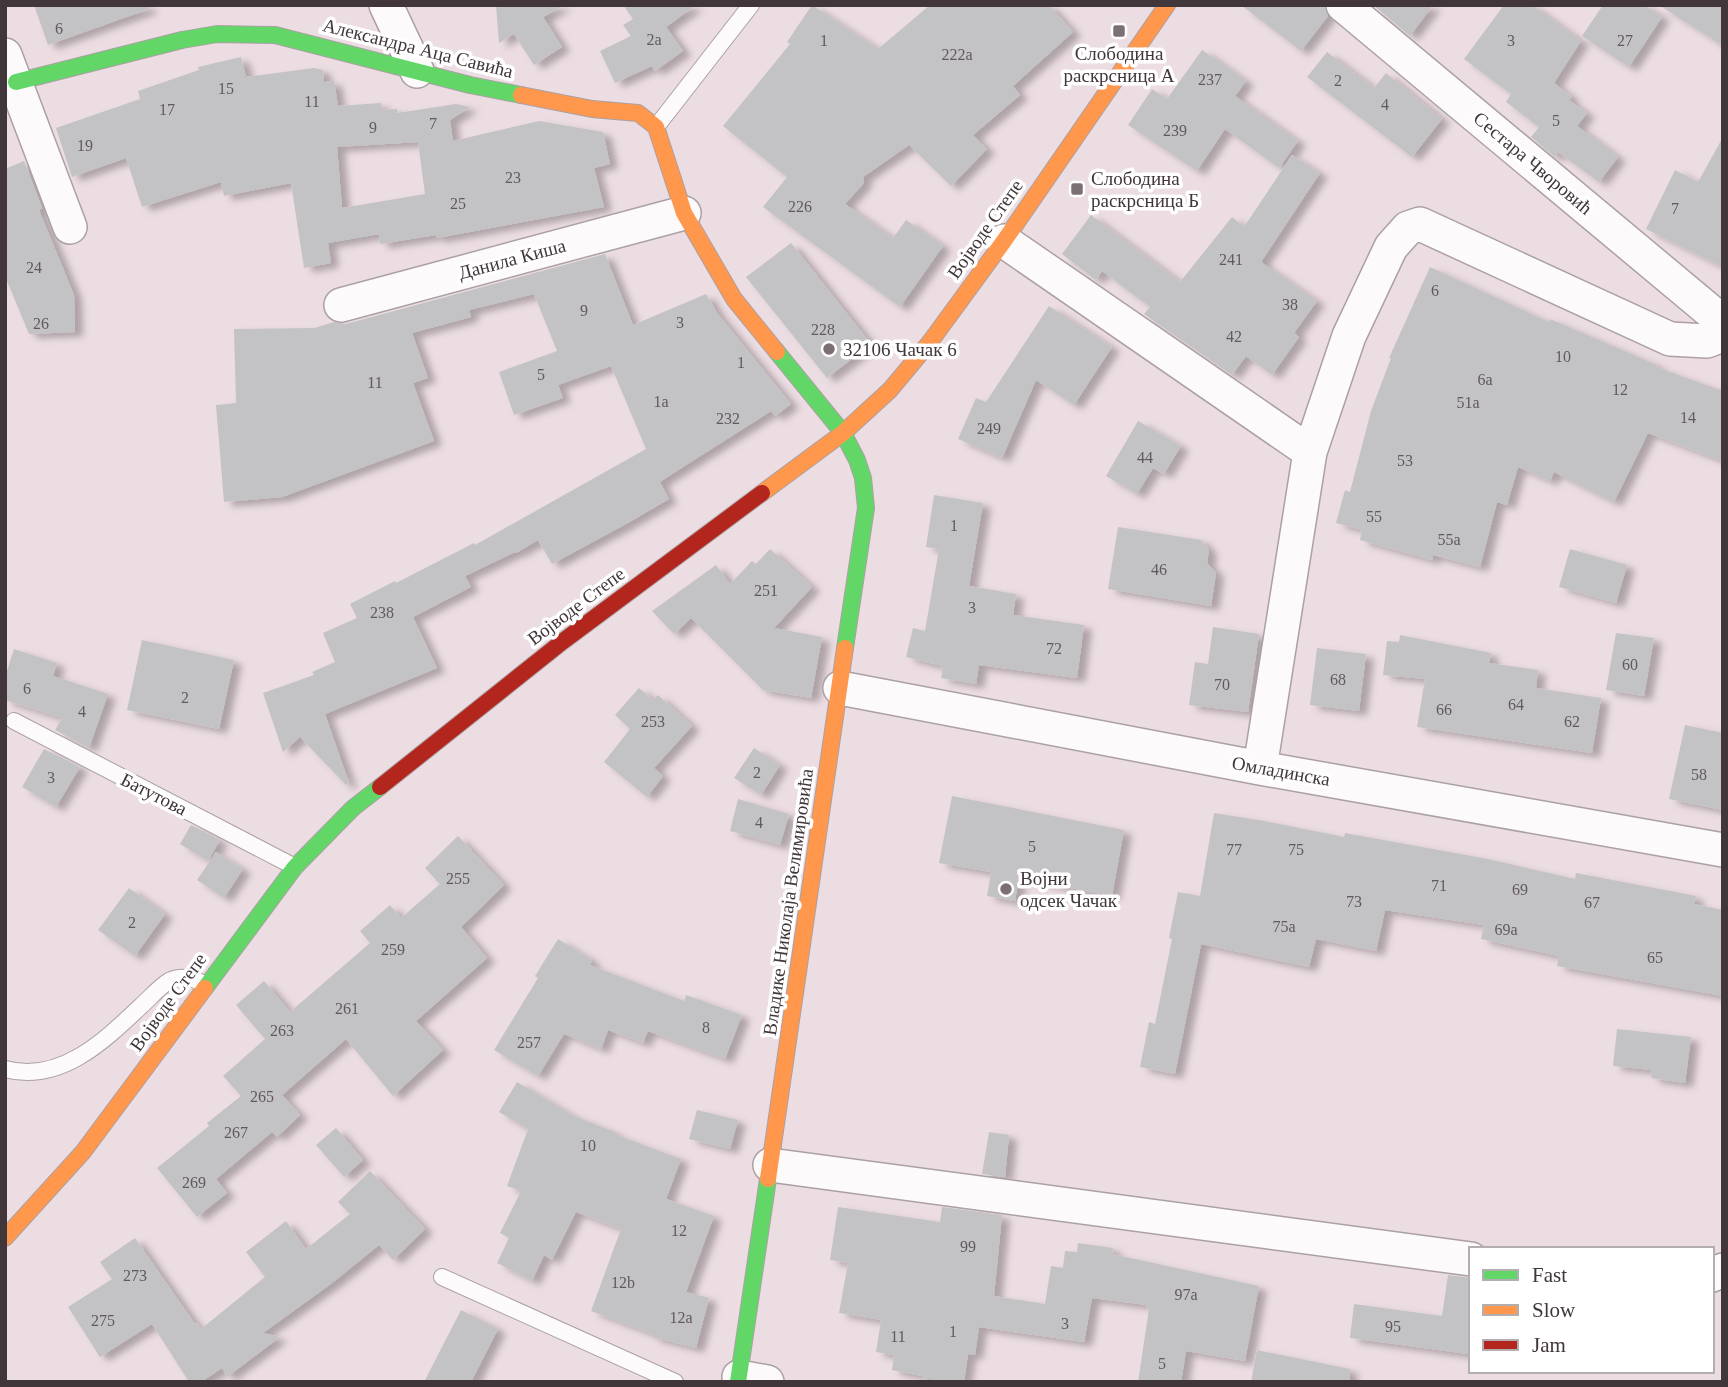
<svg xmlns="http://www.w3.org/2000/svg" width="1728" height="1387" font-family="'Times New Roman',serif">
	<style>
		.building { fill: #c3c2c5; fill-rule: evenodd; filter: url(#shadow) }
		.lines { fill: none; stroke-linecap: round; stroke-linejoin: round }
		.lane-casing { stroke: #aba0a4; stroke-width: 18 }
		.street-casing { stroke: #aba0a4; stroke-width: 36 }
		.fast-casing { stroke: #aba0a4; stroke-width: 18 }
		.slow-casing { stroke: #aba0a4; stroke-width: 18 }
		.jam-casing { stroke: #aba0a4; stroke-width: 18 }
		.lane { stroke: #fcfafb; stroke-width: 16 }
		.street { stroke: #fcfafb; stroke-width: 33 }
		.fast { stroke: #63d668; stroke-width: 16 }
		.slow { stroke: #ff974d; stroke-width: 16 }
		.jam { stroke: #b3261e; stroke-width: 16 }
		.poi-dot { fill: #7d7075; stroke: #fff; stroke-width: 2.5 }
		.labels { text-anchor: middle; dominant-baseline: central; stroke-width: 7; stroke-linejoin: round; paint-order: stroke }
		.number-label { font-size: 16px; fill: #62595d }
		.street-label { font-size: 19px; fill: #41363a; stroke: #fff }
		.poi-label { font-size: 19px; fill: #41363a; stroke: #fff; text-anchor: start }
	</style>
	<defs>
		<filter id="shadow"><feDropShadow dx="8" dy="4.5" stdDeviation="3.5" flood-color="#0004"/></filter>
	</defs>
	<rect width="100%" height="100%" fill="#ecdde2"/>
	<path class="building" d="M 34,5 L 148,5 L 149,9 L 48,45 Z
		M 496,5 L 564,5 L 543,17 L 562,47 L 534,65 L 514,34 L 499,43 Z
		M 623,5 L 696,5 L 666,27 L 683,51 L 655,71 L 652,66 L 615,83 L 600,51 L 631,36 L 623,25 L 633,19 Z
		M 812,5 L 878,49 L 930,5 L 1049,5 L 1073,32 L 1013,86 L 1020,95 L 973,135 L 987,149 L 951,186 L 909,145 L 863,177 L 864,183 L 845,204 L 893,238 L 906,220 L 943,246 L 900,307 L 763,207 L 787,177 L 723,126 L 790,44 L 787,42 Z
		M 1241,5 L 1324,5 L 1328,16 L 1301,51 Z
		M 1373,5 L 1433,5 L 1410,36 Z
		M 1504,5 L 1532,5 L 1581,41 L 1554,83 L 1572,97 L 1569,100 L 1587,113 L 1577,126 L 1618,157 L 1599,182 L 1558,152 L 1555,157 L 1531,137 L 1539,127 L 1506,102 L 1511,94 L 1464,59 Z
		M 1603,5 L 1644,5 L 1662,17 L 1629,67 L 1582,36 Z
		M 1659,5 L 1723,5 L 1723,46 Z
		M 1202,50 L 1246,81 L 1235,96 L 1298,141 L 1279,168 L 1225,129 L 1197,171 L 1128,125 L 1152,89 L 1167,99 Z
		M 1327,52 L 1374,88 L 1386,73 L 1442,119 L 1412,157 L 1307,77 Z
		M 241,57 L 246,77 L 314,68 L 323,70 L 324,82 L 334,81 L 338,106 L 381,103 L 381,110 L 397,109 L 397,113 L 456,104 L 470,107 L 450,120 L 453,141 L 539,121 L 603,132 L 610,164 L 594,168 L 604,207 L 437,238 L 436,235 L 380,244 L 379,234 L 328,243 L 331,263 L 304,268 L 291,183 L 224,196 L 221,182 L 142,207 L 126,158 L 72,177 L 56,128 L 140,99 L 138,91 L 199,70 L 198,67 ZM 418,142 L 425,194 L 342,208 L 337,147 Z
		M 1723,137 L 1723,267 L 1646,229 L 1675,170 L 1698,182 Z
		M 1292,155 L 1320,173 L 1261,262 L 1317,301 L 1294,333 L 1299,337 L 1272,375 L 1246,356 L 1232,375 L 1144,314 L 1150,307 L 1102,271 L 1096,280 L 1062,254 L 1091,215 L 1180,282 L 1232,217 L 1244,227 Z
		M 24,161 L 42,208 L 39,210 L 74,295 L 75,332 L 29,334 L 5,276 L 5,169 Z
		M 791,243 L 871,344 L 827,378 L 746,277 Z
		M 605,254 L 633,325 L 706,294 L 717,313 L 791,404 L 775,416 L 771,411 L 672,474 L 660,482 L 669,499 L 626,524 L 552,564 L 538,540 L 516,553 L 515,552 L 465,576 L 471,587 L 413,617 L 437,668 L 325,714 L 349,783 L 346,785 L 300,737 L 283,752 L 263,693 L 314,675 L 312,672 L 335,662 L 323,633 L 357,618 L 350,604 L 395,581 L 396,583 L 474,543 L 475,545 L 646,449 L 611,366 L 558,385 L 563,398 L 514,415 L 499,372 L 557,351 L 534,294 L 469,310 L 471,317 L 412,333 L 428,378 L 413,383 L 434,441 L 282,497 L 224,502 L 216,405 L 236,403 L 234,329 L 315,328 L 334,322 L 346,324 Z
		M 1430,267 L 1549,322 L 1550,319 L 1657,365 L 1656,367 L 1723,391 L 1723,461 L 1648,433 L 1614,502 L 1554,472 L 1550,481 L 1518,467 L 1507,505 L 1497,502 L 1480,567 L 1433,555 L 1432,560 L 1360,540 L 1362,530 L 1336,523 L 1345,490 L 1350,492 L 1371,411 L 1391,358 L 1389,358 Z
		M 1049,306 L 1112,347 L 1074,405 L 1036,380 L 1002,458 L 958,439 L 976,398 L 986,402 Z
		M 1138,421 L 1181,446 L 1164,474 L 1153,468 L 1137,494 L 1106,476 Z
		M 934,495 L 983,503 L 969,586 L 1016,594 L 1013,615 L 1084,625 L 1077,678 L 979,665 L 976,684 L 941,678 L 943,666 L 906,657 L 913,628 L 925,631 L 939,549 L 926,547 Z
		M 1118,527 L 1201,540 L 1209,550 L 1207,563 L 1216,573 L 1211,606 L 1108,589 Z
		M 770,549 L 812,587 L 774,628 L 822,637 L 811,698 L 763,690 L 691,618 L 674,634 L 652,611 L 716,565 L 730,584 L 752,561 L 756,564 Z
		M 1570,549 L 1627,565 L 1616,603 L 1559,587 Z
		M 1213,627 L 1259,634 L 1248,712 L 1189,705 L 1195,662 L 1208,664 Z
		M 1616,633 L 1654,638 L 1644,696 L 1606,690 Z
		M 1400,635 L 1491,653 L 1489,663 L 1538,670 L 1536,688 L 1601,698 L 1592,753 L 1417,727 L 1425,679 L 1383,675 L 1387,641 L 1399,642 Z
		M 142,640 L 234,660 L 219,729 L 127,710 Z
		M 1317,648 L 1366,654 L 1359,711 L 1310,705 Z
		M 14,649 L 57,663 L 53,676 L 108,694 L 89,748 L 55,730 L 62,718 L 5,700 L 5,677 Z
		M 639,688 L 653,700 L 658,695 L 692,726 L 654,768 L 663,776 L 647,797 L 604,762 L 630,729 L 615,715 Z
		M 1685,725 L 1723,733 L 1723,810 L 1669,799 Z
		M 754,748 L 780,765 L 761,795 L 734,778 Z
		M 44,749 L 80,767 L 56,807 L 22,787 Z
		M 952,796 L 1124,830 L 1112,896 L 1019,878 L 1015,901 L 987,896 L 991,872 L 939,863 Z
		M 738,799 L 789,814 L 780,845 L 730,831 Z
		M 1214,813 L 1264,821 L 1344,837 L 1345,833 L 1488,859 L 1575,879 L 1576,873 L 1696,896 L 1694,904 L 1723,910 L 1723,996 L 1557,966 L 1559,956 L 1481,939 L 1484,925 L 1385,910 L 1376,951 L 1316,939 L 1309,967 L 1201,944 L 1175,1074 L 1140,1067 L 1149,1022 L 1155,1024 L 1172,939 L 1169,938 L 1178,892 L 1200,896 Z
		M 191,825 L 220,840 L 208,861 L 180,844 Z
		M 458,836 L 504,885 L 461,927 L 487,958 L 416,1021 L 443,1050 L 393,1096 L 346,1039 L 282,1095 L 300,1115 L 277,1137 L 272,1132 L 216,1179 L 227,1193 L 197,1217 L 157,1168 L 209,1126 L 207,1123 L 241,1096 L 223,1076 L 265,1039 L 236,1005 L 264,981 L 290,1012 L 370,943 L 360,931 L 390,905 L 401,918 L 440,884 L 425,868 Z
		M 216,852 L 243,869 L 224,898 L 197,880 Z
		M 129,888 L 165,914 L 135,956 L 98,930 Z
		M 558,939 L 592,960 L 590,965 L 684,1001 L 686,995 L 742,1015 L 725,1059 L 648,1031 L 643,1043 L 608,1030 L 601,1049 L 564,1034 L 538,1076 L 494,1050 L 538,978 L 535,976 Z
		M 1617,1029 L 1691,1037 L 1685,1083 L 1651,1078 L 1652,1070 L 1613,1066 Z
		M 517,1082 L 574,1116 L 615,1132 L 614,1134 L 681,1159 L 666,1199 L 714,1216 L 686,1292 L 709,1298 L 696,1348 L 652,1337 L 653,1334 L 591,1311 L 621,1229 L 576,1212 L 552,1260 L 544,1255 L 532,1281 L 497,1263 L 509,1238 L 500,1233 L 521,1191 L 507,1186 L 528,1129 L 499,1112 Z
		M 697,1110 L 738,1120 L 730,1149 L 689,1139 Z
		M 336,1128 L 363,1160 L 344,1177 L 316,1145 Z
		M 989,1132 L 1009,1135 L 1005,1177 L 982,1174 Z
		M 370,1171 L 425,1229 L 393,1260 L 379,1245 L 332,1283 L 263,1333 L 280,1337 L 227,1377 L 222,1368 L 201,1382 L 189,1382 L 152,1324 L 100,1357 L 68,1307 L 112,1279 L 100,1262 L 135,1238 L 195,1324 L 197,1323 L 201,1329 L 265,1277 L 246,1252 L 286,1221 L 306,1249 L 350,1214 L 338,1202 Z
		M 838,1207 L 940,1222 L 942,1207 L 1002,1215 L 994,1296 L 1045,1304 L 1051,1266 L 1063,1268 L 1065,1251 L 1077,1252 L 1078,1243 L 1113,1248 L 1112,1254 L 1259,1286 L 1245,1361 L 1186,1351 L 1181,1382 L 1138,1382 L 1149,1309 L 1146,1309 L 1147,1305 L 1092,1298 L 1084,1342 L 979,1327 L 975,1355 L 968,1354 L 964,1382 L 922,1378 L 922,1376 L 892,1370 L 894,1355 L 876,1352 L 881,1320 L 839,1313 L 848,1263 L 830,1260 Z
		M 1448,1275 L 1471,1278 L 1471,1336 L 1468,1354 L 1350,1338 L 1354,1304 L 1442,1316 Z
		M 461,1310 L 498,1329 L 471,1382 L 424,1382 Z
		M 1257,1350 L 1350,1369 L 1349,1382 L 1251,1382 Z"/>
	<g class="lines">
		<defs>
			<path id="lane" d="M 656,127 L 751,5
				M 14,721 L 295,867
				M 5,1069 C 60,1084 104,1041 141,1006 C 149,999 159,987 169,981 C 181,975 195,978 205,985
				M 442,1277 L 675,1382"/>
			<path id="street" d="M 386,5 L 417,71
				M 1343,5 L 1723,322
				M 5,55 L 70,227
				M 1004,241 L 1310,452
				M 341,305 L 684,213
				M 840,688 L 1260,768 L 1723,850
				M 1260,768 L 1310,452 L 1349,336 L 1391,247 L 1408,228 L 1420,224 L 1670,339 L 1707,341 L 1723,335
				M 770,1165 L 1471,1259
				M 1712,1275 L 1723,1270
				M 739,1377 L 767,1382"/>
			<path id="fast" d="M 16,82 L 182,40 L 217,34 L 275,35 L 470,85 L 521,95
				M 777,352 L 843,433 L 857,460 L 863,478 L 866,508 L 845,648
				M 205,988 L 295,867 L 353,808 L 380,787
				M 738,1382 L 768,1179"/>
			<path id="slow" d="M 521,95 L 592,109 L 638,113 L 656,127 L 684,213 L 734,299 L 777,352
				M 762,493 L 843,433 L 890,390 L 930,342 L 1004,241 L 1167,5
				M 768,1179 L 845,648
				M 5,1238 L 83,1152 L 205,988"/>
			<path id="jam" d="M 380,787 L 562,642 L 762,493"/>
		</defs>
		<use href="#lane" class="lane-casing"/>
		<use href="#street" class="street-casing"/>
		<use href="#fast" class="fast-casing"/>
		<use href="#slow" class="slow-casing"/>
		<use href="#jam" class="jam-casing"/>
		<use href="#lane" class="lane"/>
		<use href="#street" class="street"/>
		<use href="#fast" class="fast"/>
		<use href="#slow" class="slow"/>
		<use href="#jam" class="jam"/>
	</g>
	<g class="poi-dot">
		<rect x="1112" y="24" width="14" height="14" rx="3.5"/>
		<rect x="1070" y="182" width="14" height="14" rx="3.5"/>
		<circle cx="829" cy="349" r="7"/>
		<circle cx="1006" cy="889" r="7"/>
	</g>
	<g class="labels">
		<g class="number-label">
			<text x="59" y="28">6</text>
			<text x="654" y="39">2a</text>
			<text x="824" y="40">1</text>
			<text x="1511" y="40">3</text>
			<text x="1625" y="40">27</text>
			<text x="957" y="54">222a</text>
			<text x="1210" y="79">237</text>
			<text x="1338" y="80">2</text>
			<text x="226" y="88">15</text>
			<text x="312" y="101">11</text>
			<text x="1385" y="104">4</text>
			<text x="167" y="109">17</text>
			<text x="1556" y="120">5</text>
			<text x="433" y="123">7</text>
			<text x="373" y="127">9</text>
			<text x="1175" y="130">239</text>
			<text x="85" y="145">19</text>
			<text x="513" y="177">23</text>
			<text x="458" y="203">25</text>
			<text x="800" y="206">226</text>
			<text x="1675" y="208">7</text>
			<text x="1231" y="259">241</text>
			<text x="34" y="267">24</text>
			<text x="1435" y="290">6</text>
			<text x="1290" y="304">38</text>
			<text x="584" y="310">9</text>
			<text x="680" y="322">3</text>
			<text x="41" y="323">26</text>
			<text x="823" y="329">228</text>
			<text x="1234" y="336">42</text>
			<text x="1563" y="356">10</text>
			<text x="741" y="362">1</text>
			<text x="541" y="374">5</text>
			<text x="1485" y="379">6a</text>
			<text x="375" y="382">11</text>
			<text x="1620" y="389">12</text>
			<text x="661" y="401">1a</text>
			<text x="1468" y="402">51a</text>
			<text x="1688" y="417">14</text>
			<text x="728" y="418">232</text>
			<text x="989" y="428">249</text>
			<text x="1145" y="457">44</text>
			<text x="1405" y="460">53</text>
			<text x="1374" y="516">55</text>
			<text x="954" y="525">1</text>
			<text x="1449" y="539">55a</text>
			<text x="1159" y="569">46</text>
			<text x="766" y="590">251</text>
			<text x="972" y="607">3</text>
			<text x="382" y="612">238</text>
			<text x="1054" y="648">72</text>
			<text x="1630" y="664">60</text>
			<text x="1338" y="679">68</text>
			<text x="1222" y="684">70</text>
			<text x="27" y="688">6</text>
			<text x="185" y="697">2</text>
			<text x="1516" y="704">64</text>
			<text x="1444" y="709">66</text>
			<text x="82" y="711">4</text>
			<text x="653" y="721">253</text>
			<text x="1572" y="721">62</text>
			<text x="757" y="772">2</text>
			<text x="1699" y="774">58</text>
			<text x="51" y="777">3</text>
			<text x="759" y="822">4</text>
			<text x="1032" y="846">5</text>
			<text x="1234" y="849">77</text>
			<text x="1296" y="849">75</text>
			<text x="458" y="878">255</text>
			<text x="1439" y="885">71</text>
			<text x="1520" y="889">69</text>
			<text x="1354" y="901">73</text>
			<text x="1592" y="902">67</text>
			<text x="132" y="922">2</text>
			<text x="1284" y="926">75a</text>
			<text x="1506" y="929">69a</text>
			<text x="393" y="949">259</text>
			<text x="1655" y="957">65</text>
			<text x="347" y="1008">261</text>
			<text x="706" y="1027">8</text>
			<text x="282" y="1030">263</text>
			<text x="529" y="1042">257</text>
			<text x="262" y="1096">265</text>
			<text x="236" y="1132">267</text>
			<text x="588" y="1145">10</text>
			<text x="194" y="1182">269</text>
			<text x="679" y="1230">12</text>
			<text x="968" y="1246">99</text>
			<text x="135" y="1275">273</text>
			<text x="623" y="1282">12b</text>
			<text x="1186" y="1294">97a</text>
			<text x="681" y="1317">12a</text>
			<text x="103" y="1320">275</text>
			<text x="1065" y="1323">3</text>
			<text x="1393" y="1326">95</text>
			<text x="953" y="1331">1</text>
			<text x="898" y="1336">11</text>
			<text x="1162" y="1363">5</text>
		</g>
		<g class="street-label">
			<text transform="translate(418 48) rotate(14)">Александра Аца Савића</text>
			<text transform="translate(1533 163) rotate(40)">Сестара Чворовић</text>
			<text transform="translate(985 229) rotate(-55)">Војводе Степе</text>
			<text transform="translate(512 259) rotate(-15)">Данила Киша</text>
			<text transform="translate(576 606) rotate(-37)">Војводе Степе</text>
			<text transform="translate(1281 771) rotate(10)">Омладинска</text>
			<text transform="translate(154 794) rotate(27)">Батутова</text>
			<text transform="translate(788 902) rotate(-82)">Владике Николаја Велимировића</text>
			<text transform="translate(168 1002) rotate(-54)">Војводе Степе</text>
		</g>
		<g class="poi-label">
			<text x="1119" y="53" text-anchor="middle">Слободина<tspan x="1119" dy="22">раскрсница А</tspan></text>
			<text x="1091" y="178">Слободина<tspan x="1091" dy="22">раскрсница Б</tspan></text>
			<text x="843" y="349">32106 Чачак 6</text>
			<text x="1020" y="878">Војни<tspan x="1020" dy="22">одсек Чачак</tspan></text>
		</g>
	</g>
	<rect width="1728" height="1387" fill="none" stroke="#41363a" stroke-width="14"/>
	<rect x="1469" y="1247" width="245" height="126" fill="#ffffff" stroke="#b3afb0" stroke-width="2"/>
	<rect x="1483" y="1270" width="35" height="10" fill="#63d668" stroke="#b3afb0" stroke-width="2"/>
	<text x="1532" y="1282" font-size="21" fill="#41363a">Fast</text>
	<rect x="1483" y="1305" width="35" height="10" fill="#ff974d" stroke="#b3afb0" stroke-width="2"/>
	<text x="1532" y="1317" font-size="21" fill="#41363a">Slow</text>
	<rect x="1483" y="1340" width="35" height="10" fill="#b3261e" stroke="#b3afb0" stroke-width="2"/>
	<text x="1532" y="1352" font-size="21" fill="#41363a">Jam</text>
</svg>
